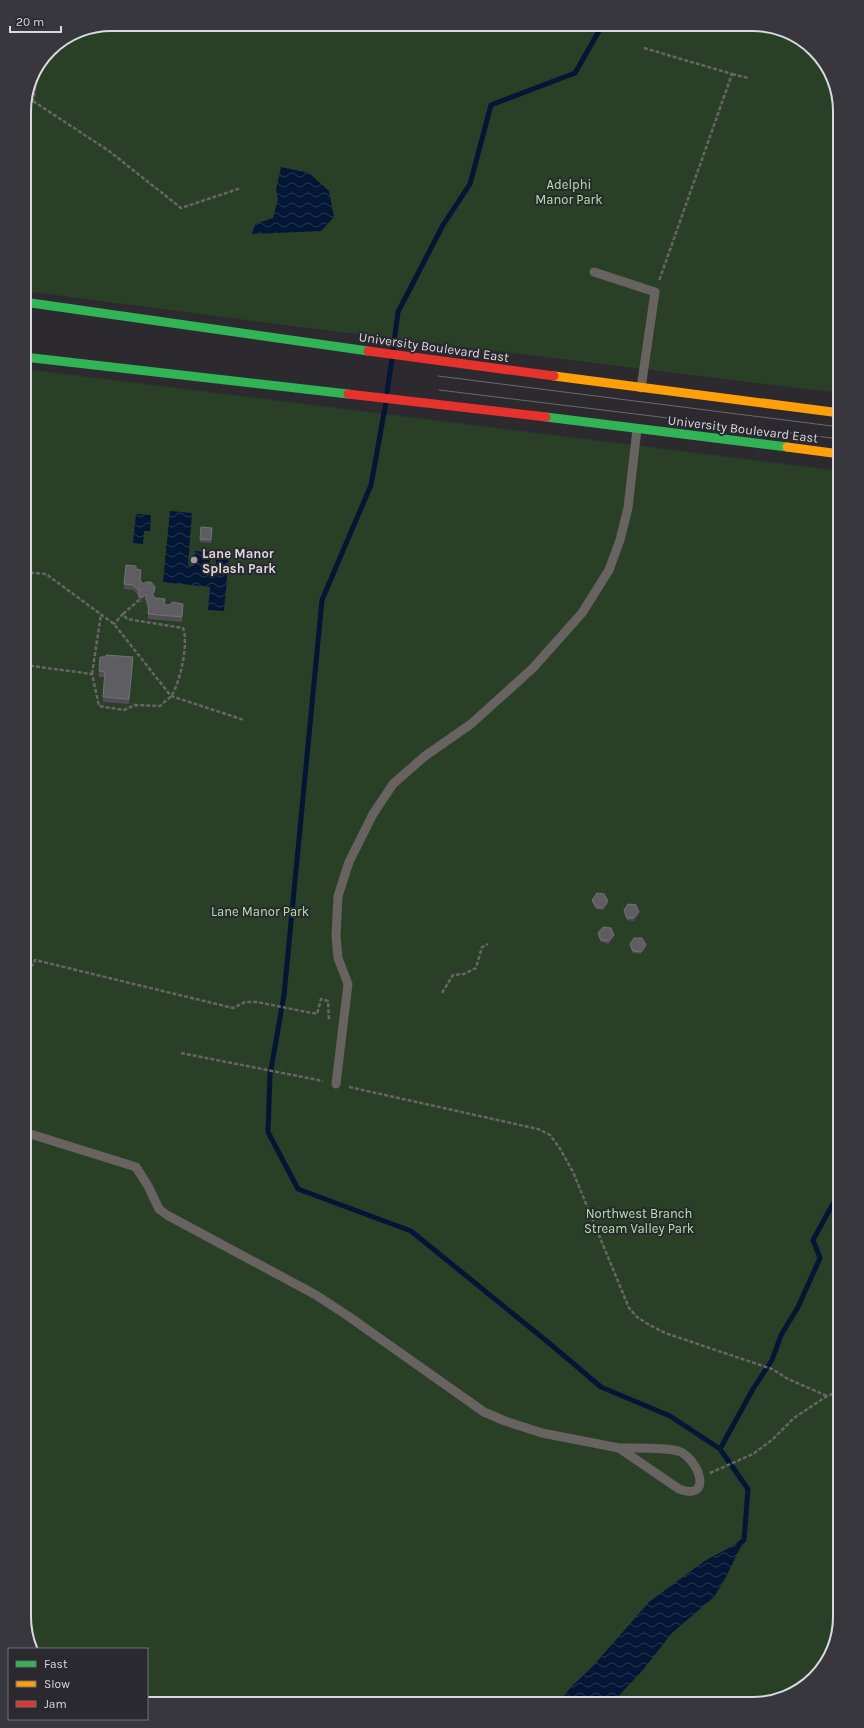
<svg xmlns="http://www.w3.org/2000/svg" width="864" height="1728" font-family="Karla,sans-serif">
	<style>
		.park { fill: #294027 }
		.water { fill: url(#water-waves) }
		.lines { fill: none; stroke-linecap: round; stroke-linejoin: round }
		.stream { stroke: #041635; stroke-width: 5 }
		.path { stroke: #696565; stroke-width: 2.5; stroke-dasharray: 4 2; stroke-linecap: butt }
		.lane { stroke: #686261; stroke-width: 9 }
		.fast { stroke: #30b455; stroke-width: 9 }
		.slow { stroke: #ff9f0a; stroke-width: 9 }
		.jam { stroke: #e5322d; stroke-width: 9 }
		.tram { stroke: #6c6769; stroke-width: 1 }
		.wall { fill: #504e52 }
		.shaded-wall { fill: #3b3a3e }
		.building { fill: #5e5d62; stroke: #727175 }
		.poi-dot { fill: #9e9ca1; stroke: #2b2930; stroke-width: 1.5 }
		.labels { text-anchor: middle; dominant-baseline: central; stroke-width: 4; stroke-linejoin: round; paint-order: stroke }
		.park-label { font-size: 13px; fill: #ace6a6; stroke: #2b2930 }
		.street-label { font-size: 13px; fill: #dbd9de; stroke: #2b2930 }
		.poi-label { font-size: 13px; font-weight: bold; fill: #dbd9de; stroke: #2b2930; text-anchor: start }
		.rim { fill: none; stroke: #dbd9de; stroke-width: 2 }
	</style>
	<defs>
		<pattern id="water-waves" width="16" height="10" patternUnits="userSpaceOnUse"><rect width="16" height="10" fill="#041635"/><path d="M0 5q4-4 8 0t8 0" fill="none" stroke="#283752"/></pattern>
	</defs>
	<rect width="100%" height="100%" fill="#2c2a2f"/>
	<path class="park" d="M 111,24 L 759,24 L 806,42 L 833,78 L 840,111 L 840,393 L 308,328 L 24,291 L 24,106 L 31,78 L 50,49 L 78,31 Z
		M 24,369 L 840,471 L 840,1617 L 825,1665 L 786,1697 L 753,1704 L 147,1704 L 147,1649 L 30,1649 L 24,1617 Z"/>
	<path class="water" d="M 281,167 L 309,173 L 329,191 L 334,217 L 321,231 L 252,234 L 255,224 L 273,218 L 278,199 L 276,190 Z
		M 170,511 L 192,513 L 188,565 L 194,566 L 195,551 L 210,552 L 209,569 L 215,570 L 217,553 L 229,554 L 224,611 L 208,610 L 210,587 L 163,582 Z
		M 136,514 L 151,515 L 150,531 L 144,531 L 143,544 L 133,543 Z
		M 744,1540 L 726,1577 L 714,1597 L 672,1633 L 642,1671 L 611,1704 L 558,1704 L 571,1687 L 593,1666 L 649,1602 L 706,1560 Z"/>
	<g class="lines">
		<path class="stream" d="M 393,349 L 398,312 L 443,225 L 470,184 L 491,105 L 575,73 L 603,24
			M 387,392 L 392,359
			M 386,402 L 371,485 L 322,600 L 284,995 L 270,1075 L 268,1132 L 298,1189 L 411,1231 L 549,1343 L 601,1387 L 670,1416 L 720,1449 L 748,1489 L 744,1540 L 739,1544
			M 720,1449 L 753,1389 L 772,1360 L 781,1335 L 798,1307 L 820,1258 L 813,1240 L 840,1191"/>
		<path class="path" d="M 644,48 L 732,74 L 659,281
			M 732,74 L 748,78
			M 33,101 L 109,151 L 181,208 L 241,188
			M 24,111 L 33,101 L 39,65
			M 24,572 L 46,574 L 114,624 L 171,696 L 244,720
			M 123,614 L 139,600
			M 24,665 L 92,674 L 99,706 L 124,710 L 135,705 L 160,706 C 164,702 169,699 172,695 C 180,682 189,643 183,628 L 127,619 L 123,614 L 114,624
			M 92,674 L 101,614
			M 24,963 L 33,965 L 35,960 L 233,1008 L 245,1002 L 257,1002 L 317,1014 L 321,999 L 328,1001 L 329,1021
			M 442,993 L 453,975 L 464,974 L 476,968 L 482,947 L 488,944
			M 181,1053 L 323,1081
			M 349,1087 L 538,1129 L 550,1135 L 559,1147 L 573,1172 L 629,1308 L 637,1317 L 646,1323 L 665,1333 L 772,1369 L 788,1379 L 827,1396
			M 710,1473 L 753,1454 L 772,1440 L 794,1418 L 827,1396 L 840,1391"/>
		<path class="lane" d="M 594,272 L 655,292 L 641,388
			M 336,1084 L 348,984 L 338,958 L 336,936 L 338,896 L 349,862 L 373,814 L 393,784 L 425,756 L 471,724 L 533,668 L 582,613 L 609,570 L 620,540 L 628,508 L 637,429
			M 24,1132 L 136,1167 L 148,1186 L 159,1209 L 167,1215 L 316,1295 L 348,1316 L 484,1412 L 505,1421 L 542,1433 L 619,1448 L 679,1489 C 714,1502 699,1458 678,1451 C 665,1447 634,1448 619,1448"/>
		<path class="fast" d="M 24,302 L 368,351
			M 24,357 L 348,394
			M 546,417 L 787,447"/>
		<path class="slow" d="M 554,376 L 840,413
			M 787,447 L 840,454"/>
		<path class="jam" d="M 368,351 L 554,376
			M 348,394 L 546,417"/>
		<path class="tram" d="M 438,376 L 840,427
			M 439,390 L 840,439"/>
	</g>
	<path class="wall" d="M 212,528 L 211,543 L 200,542 L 200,539 Z
		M 136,570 L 141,575 L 141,580 L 143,584 L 155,593 L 154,597 L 165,605 L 183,609 L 182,622 L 148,619 L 148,608 L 146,605 L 146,601 L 141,603 L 138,599 L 138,594 L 137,594 L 133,590 L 124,589 L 124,584 Z
		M 106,657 L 133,663 L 129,704 L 103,702 L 104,677 L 99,677 L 99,671 Z
		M 592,900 L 608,904 L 603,910 L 596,909 L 592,902 Z
		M 624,910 L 639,915 L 634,921 L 627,920 L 624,913 Z
		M 598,933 L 614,938 L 609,944 L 601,942 L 598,936 Z
		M 630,944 L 646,948 L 641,954 L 633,953 L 630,947 Z"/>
	<path class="shaded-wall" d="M 155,587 L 155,593 L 154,597 L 152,594 Z
		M 146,595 L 146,601 L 141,603 L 141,598 Z
		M 133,657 L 133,663 L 129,704 L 129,699 Z
		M 608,901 L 608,904 L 603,910 L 603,908 Z
		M 639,912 L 639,915 L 634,921 L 634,918 Z
		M 614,935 L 614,938 L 609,944 L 609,941 Z
		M 646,945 L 646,948 L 641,954 L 641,952 Z"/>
	<path class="building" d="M 201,527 L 212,528 L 211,540 L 200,539 Z
		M 126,565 L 136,566 L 136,569 L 141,570 L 140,580 L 143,584 L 146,582 L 151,582 L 155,587 L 154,592 L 152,594 L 155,598 L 165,599 L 164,605 L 169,605 L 173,602 L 183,604 L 182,617 L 148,614 L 149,604 L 146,600 L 146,595 L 141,598 L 138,594 L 140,589 L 137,589 L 133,585 L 124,584 Z
		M 106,655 L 133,657 L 129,699 L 103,697 L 105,672 L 99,671 L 100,657 L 106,657 Z
		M 597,893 L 604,894 L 608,901 L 603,908 L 596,907 L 592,900 Z
		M 628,904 L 636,905 L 639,912 L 634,918 L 627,918 L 624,910 Z
		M 603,927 L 611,928 L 614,935 L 609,941 L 601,940 L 598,933 Z
		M 634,938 L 642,938 L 646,945 L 641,952 L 633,951 L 630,944 Z"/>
	<circle class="poi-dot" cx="194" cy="560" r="4"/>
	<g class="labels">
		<g class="park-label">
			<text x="569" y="184">Adelphi<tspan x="569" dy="15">Manor Park</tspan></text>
			<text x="260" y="911">Lane Manor Park</text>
			<text x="639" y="1213">Northwest Branch<tspan x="639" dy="15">Stream Valley Park</tspan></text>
		</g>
		<g class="street-label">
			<text transform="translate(434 347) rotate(8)">University Boulevard East</text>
			<text transform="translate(743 429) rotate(7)">University Boulevard East</text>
		</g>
		<g class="poi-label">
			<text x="202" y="553">Lane Manor<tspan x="202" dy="15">Splash Park</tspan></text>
		</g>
	</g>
	<path d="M0 0H864V1728H0ZM111 31H753A80 80 0 0 1 833 111V1617A80 80 0 0 1 753 1697H111A80 80 0 0 1 31 1617V111A80 80 0 0 1 111 31Z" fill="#39373e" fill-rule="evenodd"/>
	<path class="rim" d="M111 31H753A80 80 0 0 1 833 111V1617A80 80 0 0 1 753 1697H111A80 80 0 0 1 31 1617V111A80 80 0 0 1 111 31Z"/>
	<rect x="8" y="1648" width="140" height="72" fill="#2b2930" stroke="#716f76"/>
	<rect x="16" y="1661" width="20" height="6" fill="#30b455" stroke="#716f76"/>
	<text x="44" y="1668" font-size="12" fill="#dbd9de">Fast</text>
	<rect x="16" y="1681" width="20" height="6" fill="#ff9f0a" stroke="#716f76"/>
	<text x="44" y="1688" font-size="12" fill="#dbd9de">Slow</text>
	<rect x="16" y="1701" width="20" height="6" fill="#e5322d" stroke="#716f76"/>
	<text x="44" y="1708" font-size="12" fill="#dbd9de">Jam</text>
	<path d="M10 26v6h51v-6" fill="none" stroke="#dbd9de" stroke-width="2"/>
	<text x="16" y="26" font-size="12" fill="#dbd9de" stroke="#2b2930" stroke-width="3" paint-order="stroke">20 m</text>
</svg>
